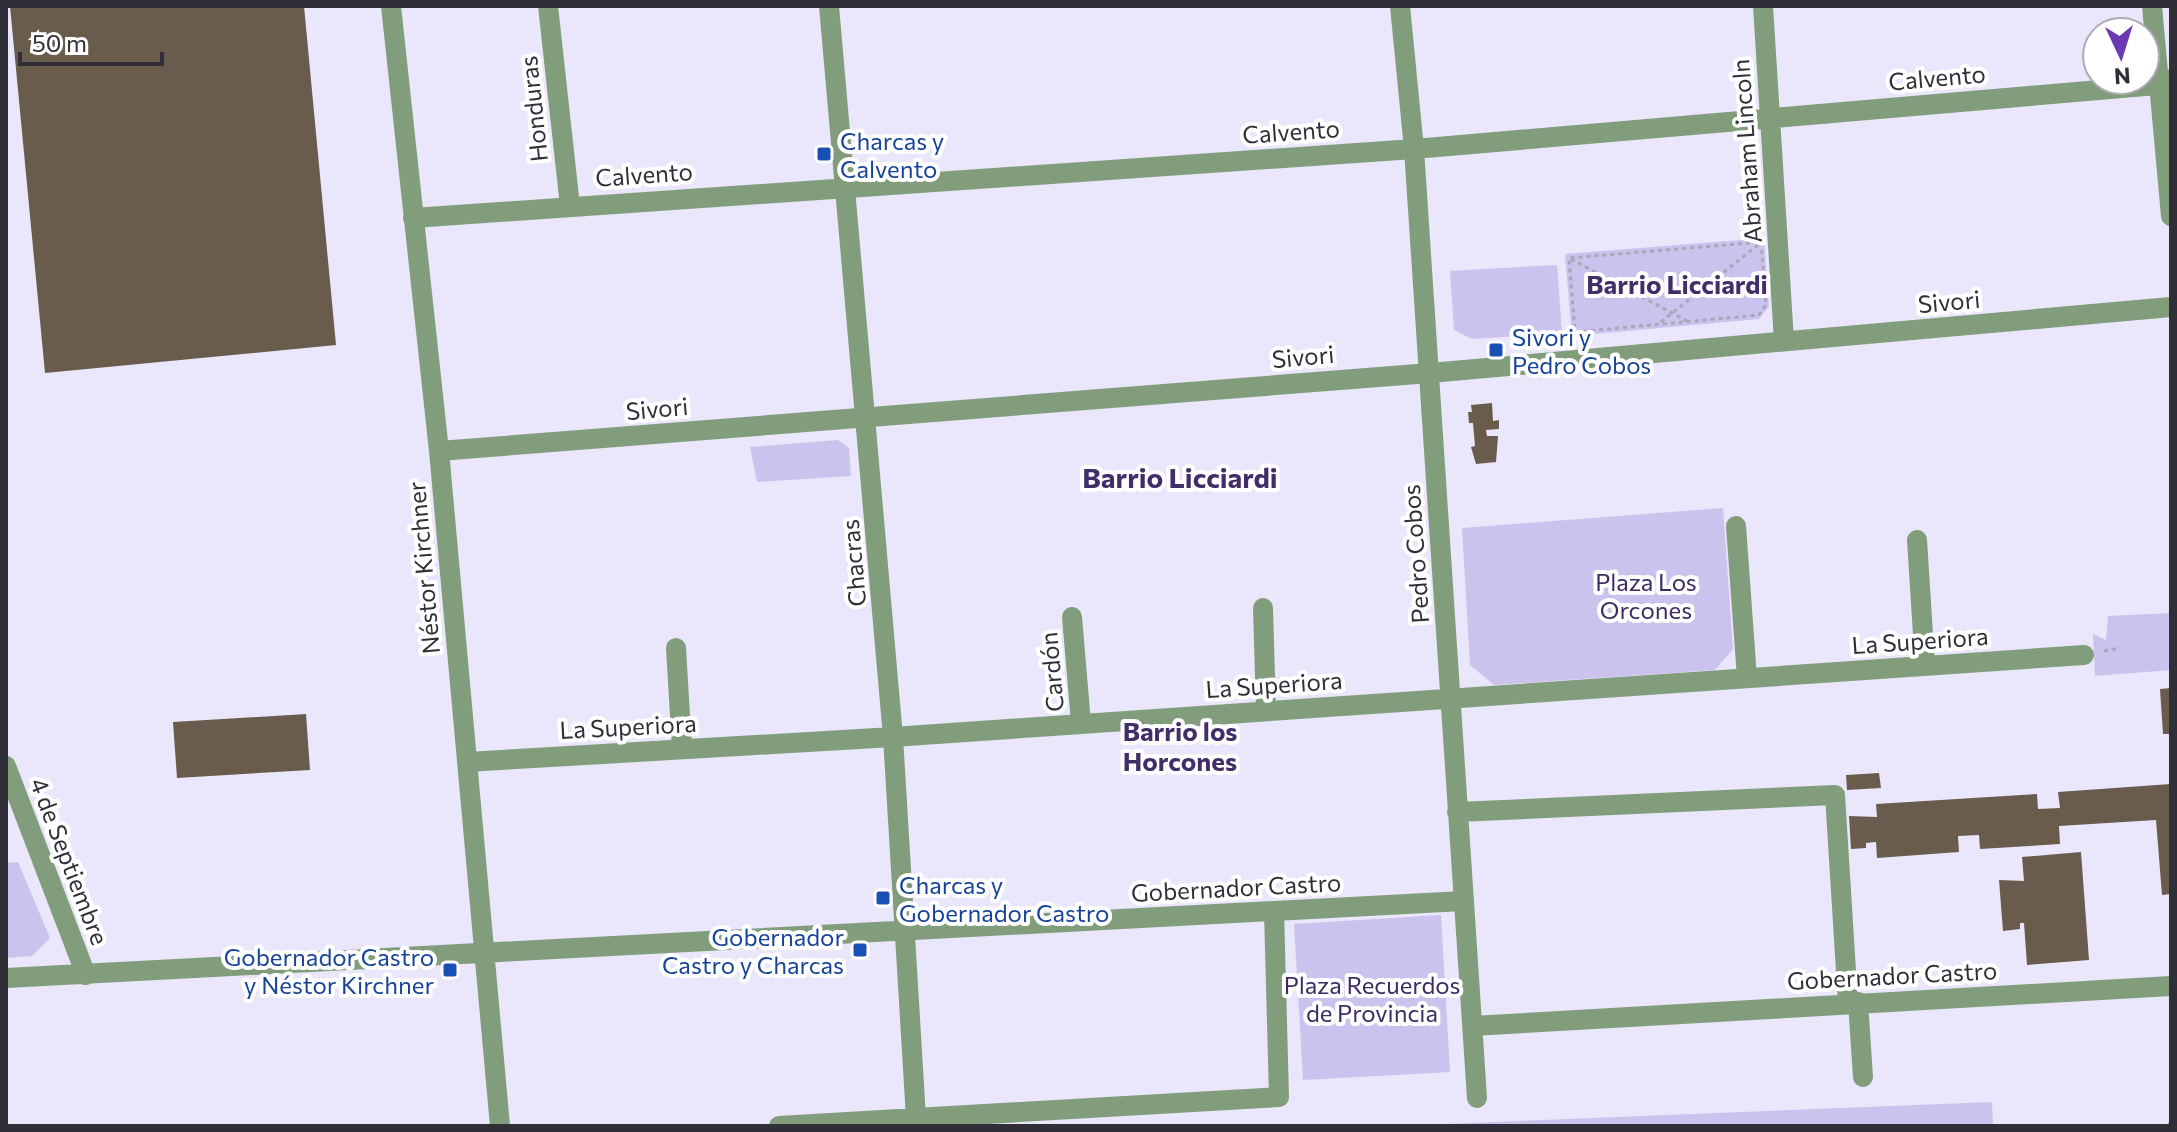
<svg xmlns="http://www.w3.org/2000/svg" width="2177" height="1132" font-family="Commissioner,sans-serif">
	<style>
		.green { fill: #ccc2ee }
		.building { fill: #695c4d }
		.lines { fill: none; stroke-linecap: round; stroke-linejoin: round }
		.path { stroke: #a9a6b6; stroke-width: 3; stroke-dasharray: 4 4; stroke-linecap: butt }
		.minor { stroke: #829d7c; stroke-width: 20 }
		.transit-dot { fill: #1a4fb4; stroke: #fff; stroke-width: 3 }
		.labels { text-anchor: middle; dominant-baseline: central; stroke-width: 8; stroke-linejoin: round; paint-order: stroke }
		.street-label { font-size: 24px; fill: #302e36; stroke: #fff }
		.transit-label { font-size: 24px; fill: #164399; stroke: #fff; text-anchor: start }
		.park-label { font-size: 24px; fill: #3c2b62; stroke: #fff }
		.neighbourhood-label { font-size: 26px; font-weight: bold; fill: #412d68; stroke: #fff }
		.quarter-label { font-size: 28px; font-weight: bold; fill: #412d68; stroke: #fff }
	</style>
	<rect width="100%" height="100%" fill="#eae6fb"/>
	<path class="green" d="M 1764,238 L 1769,306 L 1759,319 L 1572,336 L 1565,254 Z
		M 1557,265 L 1562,333 L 1472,339 L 1454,330 L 1450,271 Z
		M 838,440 L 849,448 L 851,476 L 757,482 L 750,447 Z
		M 1723,508 L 1733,649 L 1715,670 L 1494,685 L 1470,665 L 1462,528 Z
		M 2171,613 L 2171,670 L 2095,676 L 2093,634 L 2106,640 L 2108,616 Z
		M 18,862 L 50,938 L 32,956 L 6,958 L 6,863 Z
		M 1441,915 L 1450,1072 L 1303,1080 L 1294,924 Z
		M 1992,1102 L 1993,1126 L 1394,1126 Z"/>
	<path class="building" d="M 10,6 L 304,6 L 336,345 L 45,373 Z
		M 1492,403 L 1493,421 L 1499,420 L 1499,429 L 1486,430 L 1487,436 L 1498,436 L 1496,462 L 1476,464 L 1471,447 L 1475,446 L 1473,423 L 1469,423 L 1468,412 L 1472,412 L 1471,405 Z
		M 2171,688 L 2171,734 L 2163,734 L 2160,689 Z
		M 306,714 L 310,770 L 177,778 L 173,722 Z
		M 1879,773 L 1881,788 L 1847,790 L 1846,775 Z
		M 2171,784 L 2171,894 L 2162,895 L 2156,820 L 2059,826 L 2060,844 L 1980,849 L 1979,835 L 1958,836 L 1959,852 L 1877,858 L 1876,842 L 1866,843 L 1866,848 L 1851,849 L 1849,816 L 1877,817 L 1876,804 L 2037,794 L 2038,809 L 2060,808 L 2058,792 Z
		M 2081,852 L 2089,960 L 2027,965 L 2024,923 L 2020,923 L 2020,929 L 2003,931 L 1999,880 L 2024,881 L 2022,857 Z"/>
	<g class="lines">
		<path class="path" d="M 1761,242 L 1766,305 L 1759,315 L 1575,332 L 1569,258 Z
			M 1571,259 L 1687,321
			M 1661,322 L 1758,245
			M 2104,651 L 2120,648
			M 2169,1126 L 2171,1118"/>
		<path class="minor" d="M 391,6 L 439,451 L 500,1126
			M 548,6 L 570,206
			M 829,6 L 893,737 L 916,1118
			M 1400,6 L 1414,149 L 1477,1098
			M 1763,6 L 1784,341
			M 2152,6 L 2171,216
			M 413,218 L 1414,149 L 2157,85 L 2171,79
			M 439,451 L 1430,373 L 2171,307
			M 1736,526 L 1747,678
			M 1917,540 L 1925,666
			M 1263,608 L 1266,710
			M 1072,617 L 1081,723
			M 676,648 L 682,749
			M 467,762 L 893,737 L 2084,655
			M 6,766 L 86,975
			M 1457,812 L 1835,795 L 1848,1003
			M 6,978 L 1463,901
			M 1858,1002 L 1863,1077
			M 1472,1026 L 2171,986
			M 779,1126 L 1279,1097 L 1274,911"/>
	</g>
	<g class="transit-dot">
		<rect x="816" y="146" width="16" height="16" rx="4"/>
		<rect x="1488" y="342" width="16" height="16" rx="4"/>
		<rect x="875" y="890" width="16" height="16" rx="4"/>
		<rect x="852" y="942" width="16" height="16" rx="4"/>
		<rect x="442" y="962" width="16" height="16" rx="4"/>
	</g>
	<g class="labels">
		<g class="street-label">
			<text transform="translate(1937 77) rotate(-5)">Calvento</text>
			<text transform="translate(533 109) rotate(-96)">Honduras</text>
			<text transform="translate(1291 131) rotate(-4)">Calvento</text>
			<text transform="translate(1746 151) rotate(-94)">Abraham Lincoln</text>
			<text transform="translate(644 174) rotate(-4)">Calvento</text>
			<text transform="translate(1949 301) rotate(-5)">Sivori</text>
			<text transform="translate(1303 356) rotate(-5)">Sivori</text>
			<text transform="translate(657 408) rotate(-5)">Sivori</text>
			<text transform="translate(1415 554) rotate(-94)">Pedro Cobos</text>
			<text transform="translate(853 563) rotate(-95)">Chacras</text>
			<text transform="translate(423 568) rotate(-95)">Néstor Kirchner</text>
			<text transform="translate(1920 640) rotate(-4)">La Superiora</text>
			<text transform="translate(1051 672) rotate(-95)">Cardón</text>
			<text transform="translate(1274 684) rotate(-4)">La Superiora</text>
			<text transform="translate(628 726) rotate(-3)">La Superiora</text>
			<text transform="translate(70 861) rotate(69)">4 de Septiembre</text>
			<text transform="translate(1236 887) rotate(-3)">Gobernador Castro</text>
			<text transform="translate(1892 975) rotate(-3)">Gobernador Castro</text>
		</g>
		<g class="transit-label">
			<text x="840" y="140">Charcas y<tspan x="840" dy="28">Calvento</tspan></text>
			<text x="1512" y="336">Sivori y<tspan x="1512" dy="28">Pedro Cobos</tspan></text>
			<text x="899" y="884">Charcas y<tspan x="899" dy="28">Gobernador Castro</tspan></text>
			<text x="844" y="936" text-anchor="end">Gobernador<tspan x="844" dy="28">Castro y Charcas</tspan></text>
			<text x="434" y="956" text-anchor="end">Gobernador Castro<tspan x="434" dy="28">y Néstor Kirchner</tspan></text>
		</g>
		<g class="park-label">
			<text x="1646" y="581">Plaza Los<tspan x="1646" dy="28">Orcones</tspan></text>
			<text x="1372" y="984">Plaza Recuerdos<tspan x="1372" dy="28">de Provincia</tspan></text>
		</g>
		<g class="neighbourhood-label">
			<text x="1677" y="283">Barrio Licciardi</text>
			<text x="1180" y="730">Barrio los<tspan x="1180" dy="30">Horcones</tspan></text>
		</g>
		<g class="quarter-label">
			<text x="1180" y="477">Barrio Licciardi</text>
		</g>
	</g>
	<rect width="2177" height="1132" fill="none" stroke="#302e36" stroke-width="16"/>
	<g transform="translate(2121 56) rotate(176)"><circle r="38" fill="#ffffff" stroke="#acabaf" stroke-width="2"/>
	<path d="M0-6L14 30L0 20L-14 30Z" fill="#693ab1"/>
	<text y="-12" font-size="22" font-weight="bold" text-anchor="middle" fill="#302e36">N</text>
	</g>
	<path d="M20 52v12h142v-12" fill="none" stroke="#302e36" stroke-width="4"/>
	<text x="32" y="52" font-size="24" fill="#302e36" stroke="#ffffff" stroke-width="6" paint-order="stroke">50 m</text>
</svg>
